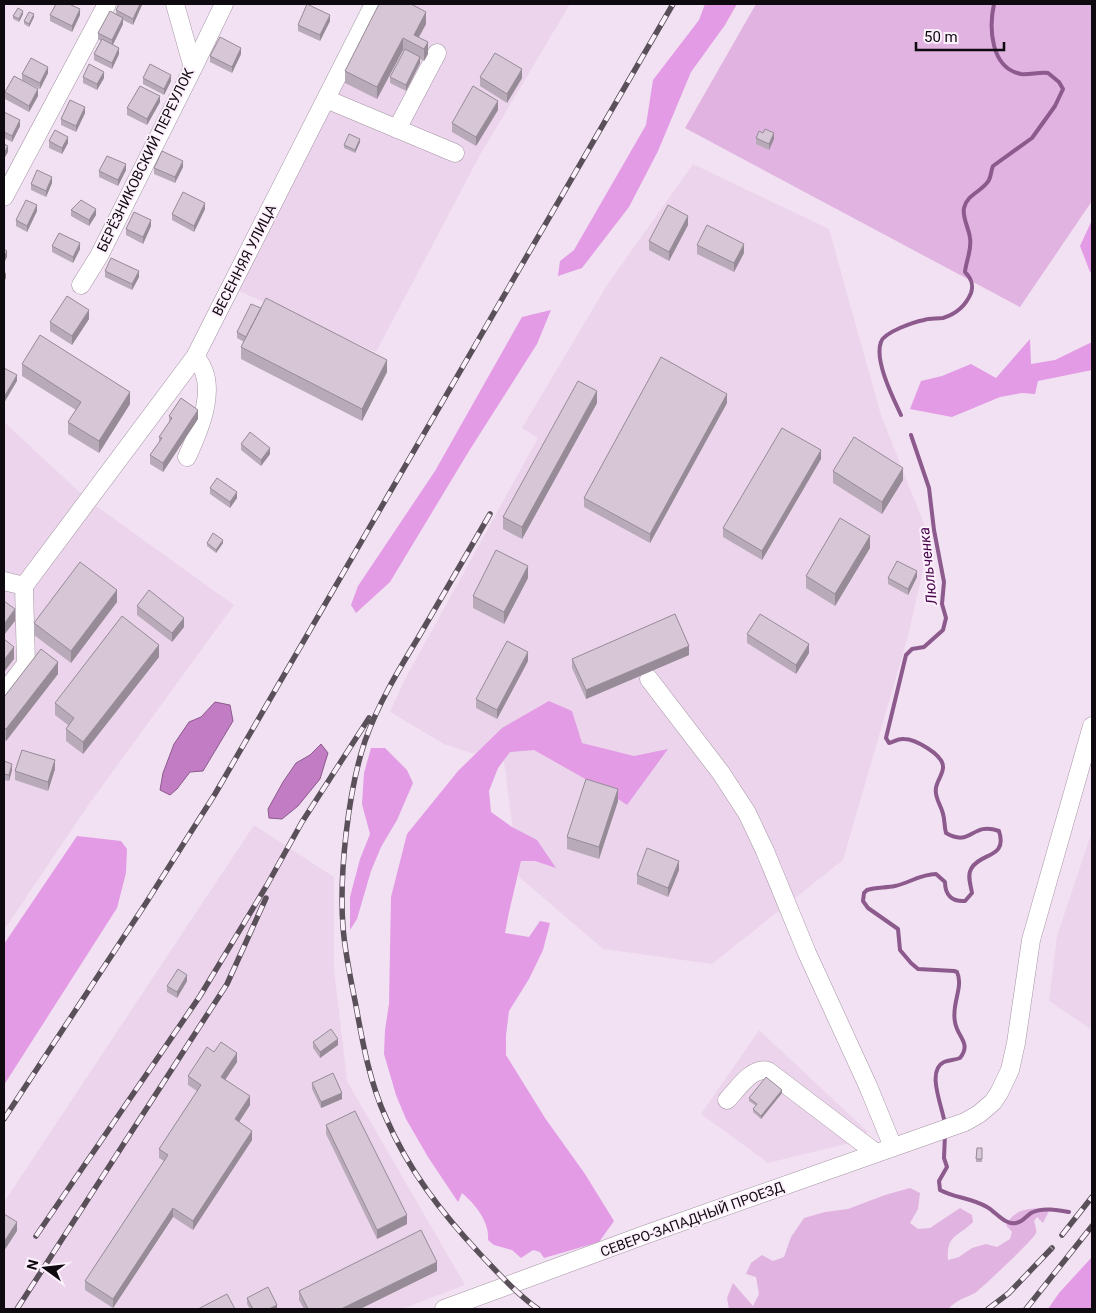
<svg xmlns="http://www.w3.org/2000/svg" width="1096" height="1313" font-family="Roboto,sans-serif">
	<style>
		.built { fill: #ecd5ec }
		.green { fill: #e1b3e1 }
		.forest { fill: #e29be4 }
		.water { fill: #c17cc3; stroke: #8c5a8d }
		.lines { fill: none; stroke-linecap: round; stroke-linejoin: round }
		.stream { stroke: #8c5a8d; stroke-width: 4 }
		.minor-casing { stroke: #a393a3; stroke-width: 19 }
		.minor { stroke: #fff; stroke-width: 18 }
		.rail-casing { stroke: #595059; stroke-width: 5.5 }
		.rail { stroke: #fdf0fd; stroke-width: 4; stroke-dasharray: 11; stroke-linecap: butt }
		.wall { fill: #b8aab8 }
		.shaded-wall { fill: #968b96 }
		.building { fill: #d6c6d6; stroke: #968b96 }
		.labels { text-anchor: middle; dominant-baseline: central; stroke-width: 4; stroke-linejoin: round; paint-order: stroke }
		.street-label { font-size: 14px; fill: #0f0a0f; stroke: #fdf0fd }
		.water-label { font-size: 15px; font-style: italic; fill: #460449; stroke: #fdf0fd }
	</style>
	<rect width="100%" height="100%" fill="#f2e1f2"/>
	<path class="built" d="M 382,4 L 570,4 L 480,155 L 376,352 L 239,291 Z
		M 693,164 L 829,229 L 881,415 L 930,539 L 908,636 L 843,860 L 712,964 L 603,949 L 519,877 L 503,754 L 471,753 L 444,744 L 390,712 L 405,679 L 538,438 L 522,428 L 607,285 Z
		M 4,422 L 88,500 L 234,605 L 87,807 L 4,930 Z
		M 254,825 L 334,877 L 334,968 L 347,1081 L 465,1285 L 402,1309 L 4,1309 L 4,1202 Z
		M 1092,831 L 1092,1030 L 1049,1001 L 1057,936 Z
		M 759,1030 L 868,1132 L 850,1143 L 768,1163 L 701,1114 Z"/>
	<path class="green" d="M 756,4 L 1092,4 L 1092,201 L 1020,307 L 685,128 Z
		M 910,1188 L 920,1193 L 918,1209 L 910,1223 L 918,1229 L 930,1228 L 960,1208 L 972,1215 L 973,1222 C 958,1237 946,1235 948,1260 L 959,1257 L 972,1248 L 986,1244 L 997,1247 L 1010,1239 L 1012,1232 L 1006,1225 C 1015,1207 1033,1208 1050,1209 L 1043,1223 L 1037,1217 L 1034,1221 C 1035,1225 1037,1230 1036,1233 C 1036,1237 982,1288 975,1293 C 963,1299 958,1299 948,1309 L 729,1309 L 727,1298 L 733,1283 L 753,1306 L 759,1294 L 756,1277 L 746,1274 L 751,1263 L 762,1255 L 773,1261 L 784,1257 L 791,1237 L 804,1218 L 825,1212 L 848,1209 L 885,1195 Z"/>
	<path class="forest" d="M 705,4 L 737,4 L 725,25 L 691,72 L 658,151 L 629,207 L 582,268 L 558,276 L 560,261 L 574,250 L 646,125 L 653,80 L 699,20 Z
		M 1092,220 L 1092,271 L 1090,272 L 1080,246 Z
		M 551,310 L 537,344 L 469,451 L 390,582 L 356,613 L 351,605 L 358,586 L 435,471 L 522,317 Z
		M 1030,339 L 1031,364 L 1055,360 L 1092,342 L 1092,370 L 1038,381 L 1035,394 L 1022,393 L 1000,397 L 952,417 L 910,409 L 921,381 L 942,376 L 971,364 L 996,378 Z
		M 549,701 L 572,711 L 582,743 L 634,756 L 668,749 L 627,805 L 603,789 L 534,750 L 510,752 L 498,768 L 489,791 L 491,812 L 512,827 L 537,840 L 556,868 L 535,861 L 521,861 L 509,912 L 505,933 L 529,937 L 540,921 L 550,923 L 543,950 L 529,979 L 509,1011 L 506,1035 L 506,1055 L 545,1118 L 585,1174 L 614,1221 L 599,1242 L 544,1258 L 540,1252 L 533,1250 L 521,1258 L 512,1250 L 494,1245 L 488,1240 C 490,1222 475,1204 462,1193 L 458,1202 L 428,1157 L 406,1119 L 396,1095 L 384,1054 L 385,1030 L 389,1004 L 391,897 L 407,834 L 458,771 L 502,728 Z
		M 371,748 L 385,748 L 407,770 L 413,783 L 397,820 L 381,847 L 371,871 L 357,919 L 350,930 L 350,897 L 360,859 L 370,834 L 362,804 L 364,773 Z
		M 77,836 L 121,841 L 127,849 L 126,873 L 117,908 L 4,1085 L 4,944 Z
		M 1092,1257 L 1092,1309 L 1048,1309 L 1059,1293 Z"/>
	<path class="water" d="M 215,702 L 230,705 L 233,721 L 203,771 L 190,772 L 177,789 L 170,795 L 160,790 L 163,773 L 174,744 L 189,722 L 201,717 Z
		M 321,744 L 328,753 L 320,779 L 298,806 L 282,819 L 269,818 L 268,809 L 283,782 L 296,763 L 310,755 Z"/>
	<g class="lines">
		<path class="stream" d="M 901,415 C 893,398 874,360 881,342 C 884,332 914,322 924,320 C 930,318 937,319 943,318 C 956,314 966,305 971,293 C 974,284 971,278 965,272 C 966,261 972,250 970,238 C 969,228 962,218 964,208 C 967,194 982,192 989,180 C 991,176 991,171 993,166 L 1032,138 L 1055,106 L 1063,89 L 1059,82 L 1048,73 C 1039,72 1029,75 1021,74 C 990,68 989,27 994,4
			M 911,435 L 929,488 L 934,530 L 944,582 L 942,604 L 946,618 L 943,630 L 924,647 L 912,649 L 906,655 L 886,738 L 889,743 C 894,742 898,738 904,739 C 915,739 942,754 943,766 C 944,773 937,780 936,788 C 934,797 941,805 943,814 C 945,820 944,826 946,833 C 972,848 971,821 999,831 C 1008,859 980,852 971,869 C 967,876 971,886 972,893 L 965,901 C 952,902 945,895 945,882 L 936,874 C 921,874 909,883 895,886 C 885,888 876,887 867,890 L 864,893 L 863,901 L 868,908 L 898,929 L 900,950 L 911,963 L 918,969 L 954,971 L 957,972 C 964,987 951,1004 955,1022 C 957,1037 972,1043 960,1058 C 955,1060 949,1060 944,1062 C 925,1071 944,1110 945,1125
			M 945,1134 L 944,1158 L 947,1167 L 939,1181 L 940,1190 C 955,1198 972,1198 987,1207 C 996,1212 1004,1225 1016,1223 C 1023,1222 1026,1216 1031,1213 C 1042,1207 1058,1210 1069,1212"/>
		<defs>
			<path id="minor" d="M 193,68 L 224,4
				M 326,99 L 455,153
				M 397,129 L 437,53
				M 4,197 L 107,4
				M 81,285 L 99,256 L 193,68 L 175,4
				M 187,457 C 200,429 220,383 195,357
				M 4,581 L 24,586
				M 649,679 L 721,773 L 747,813 L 765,851 L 807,953 L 868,1086 L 893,1147
				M 4,693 L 26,664 L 24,586 L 195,357 L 374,4
				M 727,1100 C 737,1090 752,1066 768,1071 L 876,1153
				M 444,1309 L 647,1234 L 965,1122 L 979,1114 L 993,1102 L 999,1093 L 1010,1070 L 1016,1043 L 1031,940 L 1092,726"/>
		</defs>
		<use href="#minor" class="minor-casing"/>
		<use href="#minor" class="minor"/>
		<defs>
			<path id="rail" d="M 490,514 C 466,555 442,597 418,638 C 398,671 378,704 365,741 C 348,791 339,875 343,927 C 345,954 351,980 356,1006 C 363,1045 370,1083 386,1118 C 409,1171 441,1212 480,1254 C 498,1273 516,1293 538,1309
				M 4,1119 L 146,903 L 215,794 L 673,4
				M 1062,1235 L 1092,1197
				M 36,1236 L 200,996 L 267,885 L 302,822 L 369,718
				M 17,1309 L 227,984 L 266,898
				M 988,1309 L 1009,1293 L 1052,1248
				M 1026,1309 L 1092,1226"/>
		</defs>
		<use href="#rail" class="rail-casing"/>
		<use href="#rail" class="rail"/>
	</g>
	<path class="wall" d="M 142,4 L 142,5 L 133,25 L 123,20 L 123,24 L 113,45 L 119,54 L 112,69 L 94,60 L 94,54 L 101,41 L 98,39 L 98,33 L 116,14 L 116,10 Z
		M 23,14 L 19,22 L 13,19 L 13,16 Z
		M 50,15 L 80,15 L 72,32 L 50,21 Z
		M 34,17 L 29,27 L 24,24 L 24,21 Z
		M 330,21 L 320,41 L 298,31 L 298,25 Z
		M 426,24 L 419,37 L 428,54 L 424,61 L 420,59 L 420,63 L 406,91 L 390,83 L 390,77 L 404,51 L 403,50 L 377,99 L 345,83 L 345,71 Z
		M 241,54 L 232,73 L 210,62 L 210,56 Z
		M 48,73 L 40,89 L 22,80 L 22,74 Z
		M 83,77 L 104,78 L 97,90 L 83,83 Z
		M 480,77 L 522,78 L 507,103 L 480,86 Z
		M 143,78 L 171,81 L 164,95 L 143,84 Z
		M 5,92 L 38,96 L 29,112 L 5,99 Z
		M 160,102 L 147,125 L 127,115 L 127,108 Z
		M 498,110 L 476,146 L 452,132 L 452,123 Z
		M 4,112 L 20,126 L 12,142 L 4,138 Z
		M 85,113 L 76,132 L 61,125 L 61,119 Z
		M 763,133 L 774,139 L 769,150 L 756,144 L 756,138 Z
		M 49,141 L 68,143 L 62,154 L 49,148 Z
		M 360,142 L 355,153 L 344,148 L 344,145 Z
		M 183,167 L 175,183 L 154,174 L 154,168 Z
		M 126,170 L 118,186 L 99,177 L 99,171 Z
		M 52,183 L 46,197 L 31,190 L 31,184 Z
		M 205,209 L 194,232 L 172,220 L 172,214 Z
		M 71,210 L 96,215 L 89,226 L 71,216 Z
		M 37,211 L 27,232 L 16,226 L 16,220 Z
		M 688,225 L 669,261 L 649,250 L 649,241 Z
		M 151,226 L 143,244 L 126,235 L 126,229 Z
		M 697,245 L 744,253 L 734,272 L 697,254 Z
		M 52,246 L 80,249 L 73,263 L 52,252 Z
		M 105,271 L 139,277 L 132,290 L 105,277 Z
		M 89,319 L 72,345 L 50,331 L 50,322 Z
		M 237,332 L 387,372 L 362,421 L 241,359 L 241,347 L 244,342 L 237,338 Z
		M 22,364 L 130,404 L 99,453 L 68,434 L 68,422 L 76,410 L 22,376 Z
		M 597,403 L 522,539 L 503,529 L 503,517 Z
		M 727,403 L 650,543 L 584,507 L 584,498 Z
		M 169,416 L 198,419 L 163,472 L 150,464 L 150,455 L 159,442 L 159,437 L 169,422 Z
		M 241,444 L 270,454 L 261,466 L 241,450 Z
		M 821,459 L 762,560 L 723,537 L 723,528 Z
		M 833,471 L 903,480 L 882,514 L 833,483 Z
		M 210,488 L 237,498 L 230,508 L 210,494 Z
		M 207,543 L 223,543 L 216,553 L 207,546 Z
		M 870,548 L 835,606 L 806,588 L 806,576 Z
		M 917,577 L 908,595 L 888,584 L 888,578 Z
		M 528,578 L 504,624 L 473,608 L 473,596 Z
		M 117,602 L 71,663 L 34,635 L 34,623 Z
		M 137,606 L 184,627 L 172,642 L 137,615 Z
		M 747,634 L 809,653 L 796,674 L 747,643 Z
		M 689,655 L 586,699 L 572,668 L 572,659 Z
		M 159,657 L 83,754 L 66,741 L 66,729 L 68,725 L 55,715 L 55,703 Z
		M 528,661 L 497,719 L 476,708 L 476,699 Z
		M 58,674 L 6,741 L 4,739 L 4,697 Z
		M 4,761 L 12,770 L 9,781 L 4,780 Z
		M 55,769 L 48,791 L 15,780 L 15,771 Z
		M 618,801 L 599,859 L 567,849 L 567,837 Z
		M 679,870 L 668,897 L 637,884 L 637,875 Z
		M 187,981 L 177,998 L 167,992 L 167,986 Z
		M 313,1042 L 338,1045 L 320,1058 L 313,1048 Z
		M 214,1052 L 237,1062 L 225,1080 L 250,1105 L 239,1122 L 252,1140 L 193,1230 L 173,1217 L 113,1308 L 85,1290 L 85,1281 L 164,1161 L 159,1158 L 159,1149 L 197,1091 L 188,1085 L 188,1076 Z
		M 312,1083 L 342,1099 L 321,1108 L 312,1089 Z
		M 782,1093 L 761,1119 L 753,1112 L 753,1109 L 756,1106 L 749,1101 L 749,1098 Z
		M 326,1125 L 407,1224 L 377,1239 L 326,1134 Z
		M 977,1148 L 982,1148 L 982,1162 L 976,1162 Z
		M 437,1271 L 360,1309 L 304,1309 L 299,1300 L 299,1291 Z
		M 247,1298 L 277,1309 L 250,1309 L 247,1304 Z"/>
	<path class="shaded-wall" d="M 140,4 L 142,4 L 142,5 L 133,25 L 133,19 Z
		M 80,9 L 80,15 L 72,32 L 72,26 Z
		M 23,11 L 23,14 L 19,22 L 19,19 Z
		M 426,12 L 426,24 L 415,44 L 414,35 Z
		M 34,14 L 34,17 L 29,27 L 29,24 Z
		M 330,15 L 330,21 L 320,41 L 320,35 Z
		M 123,18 L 123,24 L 112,46 L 112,40 Z
		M 403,38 L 403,50 L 377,99 L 377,87 Z
		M 428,42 L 428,54 L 424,61 L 424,49 Z
		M 119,48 L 119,54 L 112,69 L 112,63 Z
		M 241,48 L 241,54 L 232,73 L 232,67 Z
		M 420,57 L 420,63 L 406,91 L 406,85 Z
		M 48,67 L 48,73 L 40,89 L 40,83 Z
		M 522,69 L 522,78 L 507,103 L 507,94 Z
		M 104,72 L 104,78 L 97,90 L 97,84 Z
		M 171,75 L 171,81 L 164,95 L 164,89 Z
		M 38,89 L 38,96 L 29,112 L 29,106 Z
		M 160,96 L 160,102 L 147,125 L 147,119 Z
		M 498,101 L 498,110 L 476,146 L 476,137 Z
		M 85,107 L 85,113 L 76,132 L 76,126 Z
		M 20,120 L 20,126 L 12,142 L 12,136 Z
		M 774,133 L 774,139 L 769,150 L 769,144 Z
		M 68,137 L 68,143 L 62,154 L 62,148 Z
		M 360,139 L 360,142 L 355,153 L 355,150 Z
		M 8,146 L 8,152 L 4,159 L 4,153 Z
		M 183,161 L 183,167 L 175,183 L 175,177 Z
		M 126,164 L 126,170 L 118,186 L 118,180 Z
		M 52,177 L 52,183 L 46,197 L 46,191 Z
		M 205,203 L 205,209 L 194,232 L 194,226 Z
		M 37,205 L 37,211 L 27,232 L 27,226 Z
		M 96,209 L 96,215 L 89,226 L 89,220 Z
		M 688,216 L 688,225 L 669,261 L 669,252 Z
		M 151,220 L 151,226 L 143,244 L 143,237 Z
		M 80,243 L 80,249 L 73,263 L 73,257 Z
		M 744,244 L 744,253 L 734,272 L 734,263 Z
		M 7,251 L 7,257 L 4,263 L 4,257 Z
		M 139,271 L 139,277 L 132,290 L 132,284 Z
		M 6,272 L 6,278 L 4,282 L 4,276 Z
		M 89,310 L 89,319 L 72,345 L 72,336 Z
		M 387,360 L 387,372 L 362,421 L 362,409 Z
		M 17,375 L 17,381 L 4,403 L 4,397 Z
		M 597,391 L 597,403 L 522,539 L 522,527 Z
		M 130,392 L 130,404 L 99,453 L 99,441 Z
		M 727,394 L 727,403 L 650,543 L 650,534 Z
		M 198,410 L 198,419 L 163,472 L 163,463 Z
		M 270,448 L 270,454 L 261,466 L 261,460 Z
		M 821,450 L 821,459 L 762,560 L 762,551 Z
		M 903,468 L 903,480 L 882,514 L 882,502 Z
		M 237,492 L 237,498 L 230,508 L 230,502 Z
		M 870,536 L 870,548 L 835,606 L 835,594 Z
		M 223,540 L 223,543 L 216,553 L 216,550 Z
		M 528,566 L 528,578 L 504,624 L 504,612 Z
		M 917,571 L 917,577 L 908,595 L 908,589 Z
		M 117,590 L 117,602 L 71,663 L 71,651 Z
		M 15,609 L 15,621 L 4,635 L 4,624 Z
		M 184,618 L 184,627 L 172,642 L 172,633 Z
		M 809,644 L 809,653 L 796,674 L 796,665 Z
		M 159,645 L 159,657 L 83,754 L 83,742 Z
		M 689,646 L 689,655 L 586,699 L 586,690 Z
		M 14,647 L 14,659 L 4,672 L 4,660 Z
		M 528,652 L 528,661 L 497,719 L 497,710 Z
		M 58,662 L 58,674 L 6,741 L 6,729 Z
		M 55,760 L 55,769 L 48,791 L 48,782 Z
		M 12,764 L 12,770 L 9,781 L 9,775 Z
		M 618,789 L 618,801 L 599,859 L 599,847 Z
		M 5,805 L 5,814 L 4,816 L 4,807 Z
		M 679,861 L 679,870 L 668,897 L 668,888 Z
		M 187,975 L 187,981 L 177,998 L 177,992 Z
		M 338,1039 L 338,1045 L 320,1058 L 320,1052 Z
		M 237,1053 L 237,1062 L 221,1086 L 221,1077 Z
		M 782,1090 L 782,1093 L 761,1119 L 761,1116 Z
		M 342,1093 L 342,1099 L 321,1108 L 321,1102 Z
		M 250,1096 L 250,1105 L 235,1128 L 235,1119 Z
		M 252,1131 L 252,1140 L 193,1230 L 193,1221 Z
		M 173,1208 L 173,1217 L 113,1308 L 113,1299 Z
		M 407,1215 L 407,1224 L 377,1239 L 377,1230 Z
		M 17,1222 L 17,1231 L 4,1251 L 4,1242 Z
		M 437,1262 L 437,1271 L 360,1309 L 341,1309 Z
		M 277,1305 L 277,1309 L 269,1309 Z"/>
	<path class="building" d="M 56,4 L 69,4 L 80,9 L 72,26 L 50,15 Z
		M 119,4 L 140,4 L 133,19 L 116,10 Z
		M 307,4 L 330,15 L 320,35 L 298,25 Z
		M 379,4 L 411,4 L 426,12 L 414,35 L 428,42 L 424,49 L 403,38 L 377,87 L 345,71 Z
		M 18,8 L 23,11 L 19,19 L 13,16 Z
		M 110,11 L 123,18 L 112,40 L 98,33 Z
		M 29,12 L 34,14 L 29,24 L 24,21 Z
		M 220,37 L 241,48 L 232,67 L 210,56 Z
		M 102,39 L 119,48 L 112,63 L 94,54 Z
		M 405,49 L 420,57 L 406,85 L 390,77 Z
		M 495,53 L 522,69 L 507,94 L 480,77 Z
		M 31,58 L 48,67 L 40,83 L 22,74 Z
		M 89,64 L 104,72 L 97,84 L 83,77 Z
		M 150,64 L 171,75 L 164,89 L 143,78 Z
		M 14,76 L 38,89 L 29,106 L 5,92 Z
		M 140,86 L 160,96 L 147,119 L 127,108 Z
		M 473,86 L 498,101 L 476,137 L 452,123 Z
		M 70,100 L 85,107 L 76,126 L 61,119 Z
		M 4,112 L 20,120 L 12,136 L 4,132 Z
		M 765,129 L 774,133 L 769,144 L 756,138 L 759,131 L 763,133 Z
		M 55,130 L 68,137 L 62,148 L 49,141 Z
		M 349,134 L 360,139 L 355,150 L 344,145 Z
		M 4,144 L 8,146 L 4,153 Z
		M 162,151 L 183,161 L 175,177 L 154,168 Z
		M 107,156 L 126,164 L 118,180 L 99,171 Z
		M 37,170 L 52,177 L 46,191 L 31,184 Z
		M 183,192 L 205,203 L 194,226 L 172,214 Z
		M 26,200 L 37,205 L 27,226 L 16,220 Z
		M 81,200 L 96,209 L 89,220 L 71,210 Z
		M 668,205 L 688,216 L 669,252 L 649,241 Z
		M 134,212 L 151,220 L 143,237 L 126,229 Z
		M 707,225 L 744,244 L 734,263 L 697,245 Z
		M 59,233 L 80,243 L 73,257 L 52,246 Z
		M 4,249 L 7,251 L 4,257 Z
		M 111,258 L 139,271 L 132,284 L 105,271 Z
		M 67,296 L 89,310 L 72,336 L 50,322 Z
		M 266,298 L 387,360 L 362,409 L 241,347 Z
		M 251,304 L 261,308 L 246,337 L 237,332 Z
		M 40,335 L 130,392 L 99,441 L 68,422 L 81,402 L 22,364 Z
		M 661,357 L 727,394 L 650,534 L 584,498 Z
		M 4,368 L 17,375 L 4,397 Z
		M 578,381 L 597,391 L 522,527 L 503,517 Z
		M 181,398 L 198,410 L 163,463 L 150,455 L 162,438 L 159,437 L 172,418 L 169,416 Z
		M 782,428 L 821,450 L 762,551 L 723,528 Z
		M 250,432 L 270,448 L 261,460 L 241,444 Z
		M 854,437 L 903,468 L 882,502 L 833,471 Z
		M 217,478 L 237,492 L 230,502 L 210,488 Z
		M 840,518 L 870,536 L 835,594 L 806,576 Z
		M 213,533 L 223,540 L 216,550 L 207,543 Z
		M 496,550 L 528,566 L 504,612 L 473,596 Z
		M 897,561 L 917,571 L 908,589 L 888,578 Z
		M 80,562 L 117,590 L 71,651 L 34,623 Z
		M 149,590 L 184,618 L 172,633 L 137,606 Z
		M 4,601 L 15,609 L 4,624 Z
		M 675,614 L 689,646 L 586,690 L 572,659 Z
		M 760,614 L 809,644 L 796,665 L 747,634 Z
		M 122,616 L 159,645 L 83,742 L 66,729 L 74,718 L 55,703 Z
		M 4,639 L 14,647 L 4,660 Z
		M 507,641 L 528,652 L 497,710 L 476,699 Z
		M 41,649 L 58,662 L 6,729 L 4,727 L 4,697 Z
		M 22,750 L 55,760 L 48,782 L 15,771 Z
		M 4,761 L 12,764 L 9,775 L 4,774 Z
		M 586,779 L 618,789 L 599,847 L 567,837 Z
		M 647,848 L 679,861 L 668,888 L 637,875 Z
		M 178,969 L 187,975 L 177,992 L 167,986 Z
		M 331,1029 L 338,1039 L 320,1052 L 313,1042 Z
		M 221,1042 L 237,1053 L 221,1077 L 250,1096 L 235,1119 L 252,1131 L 193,1221 L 173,1208 L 113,1299 L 85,1281 L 168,1155 L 159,1149 L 201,1085 L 188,1076 L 207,1047 L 214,1052 Z
		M 333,1073 L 342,1093 L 321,1102 L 312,1083 Z
		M 766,1077 L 782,1090 L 761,1116 L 753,1109 L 757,1104 L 749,1098 Z
		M 355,1111 L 407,1215 L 377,1230 L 326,1125 Z
		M 977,1148 L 982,1148 L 982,1159 L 976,1159 Z
		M 4,1214 L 17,1222 L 4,1242 Z
		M 421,1230 L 437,1262 L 341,1309 L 308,1309 L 299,1291 Z
		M 268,1287 L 277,1305 L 269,1309 L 253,1309 L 247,1298 Z
		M 227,1294 L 235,1309 L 198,1309 Z"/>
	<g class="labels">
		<g class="street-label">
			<text transform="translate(145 160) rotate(-64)">БЕРЁЗНИКОВСКИЙ ПЕРЕУЛОК</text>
			<text transform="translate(244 260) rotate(-63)">ВЕСЕННЯЯ УЛИЦА</text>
			<text transform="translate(692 1219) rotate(-20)">СЕВЕРО-ЗАПАДНЫЙ ПРОЕЗД</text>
		</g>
		<g class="water-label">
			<text transform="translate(928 566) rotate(-96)">Люльченка</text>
		</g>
	</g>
	<rect width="1096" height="1313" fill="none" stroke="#0f0a0f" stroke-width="10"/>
	<g transform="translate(45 1268) rotate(285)" stroke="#fdf0fd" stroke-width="4" paint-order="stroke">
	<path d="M0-4L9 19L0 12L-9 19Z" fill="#0f0a0f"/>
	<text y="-8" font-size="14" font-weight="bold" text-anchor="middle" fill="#0f0a0f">N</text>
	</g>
	<path d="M916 42v8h88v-8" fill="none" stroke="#0f0a0f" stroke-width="2.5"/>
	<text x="924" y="42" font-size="15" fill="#0f0a0f" stroke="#fdf0fd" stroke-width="4" paint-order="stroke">50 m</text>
</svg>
